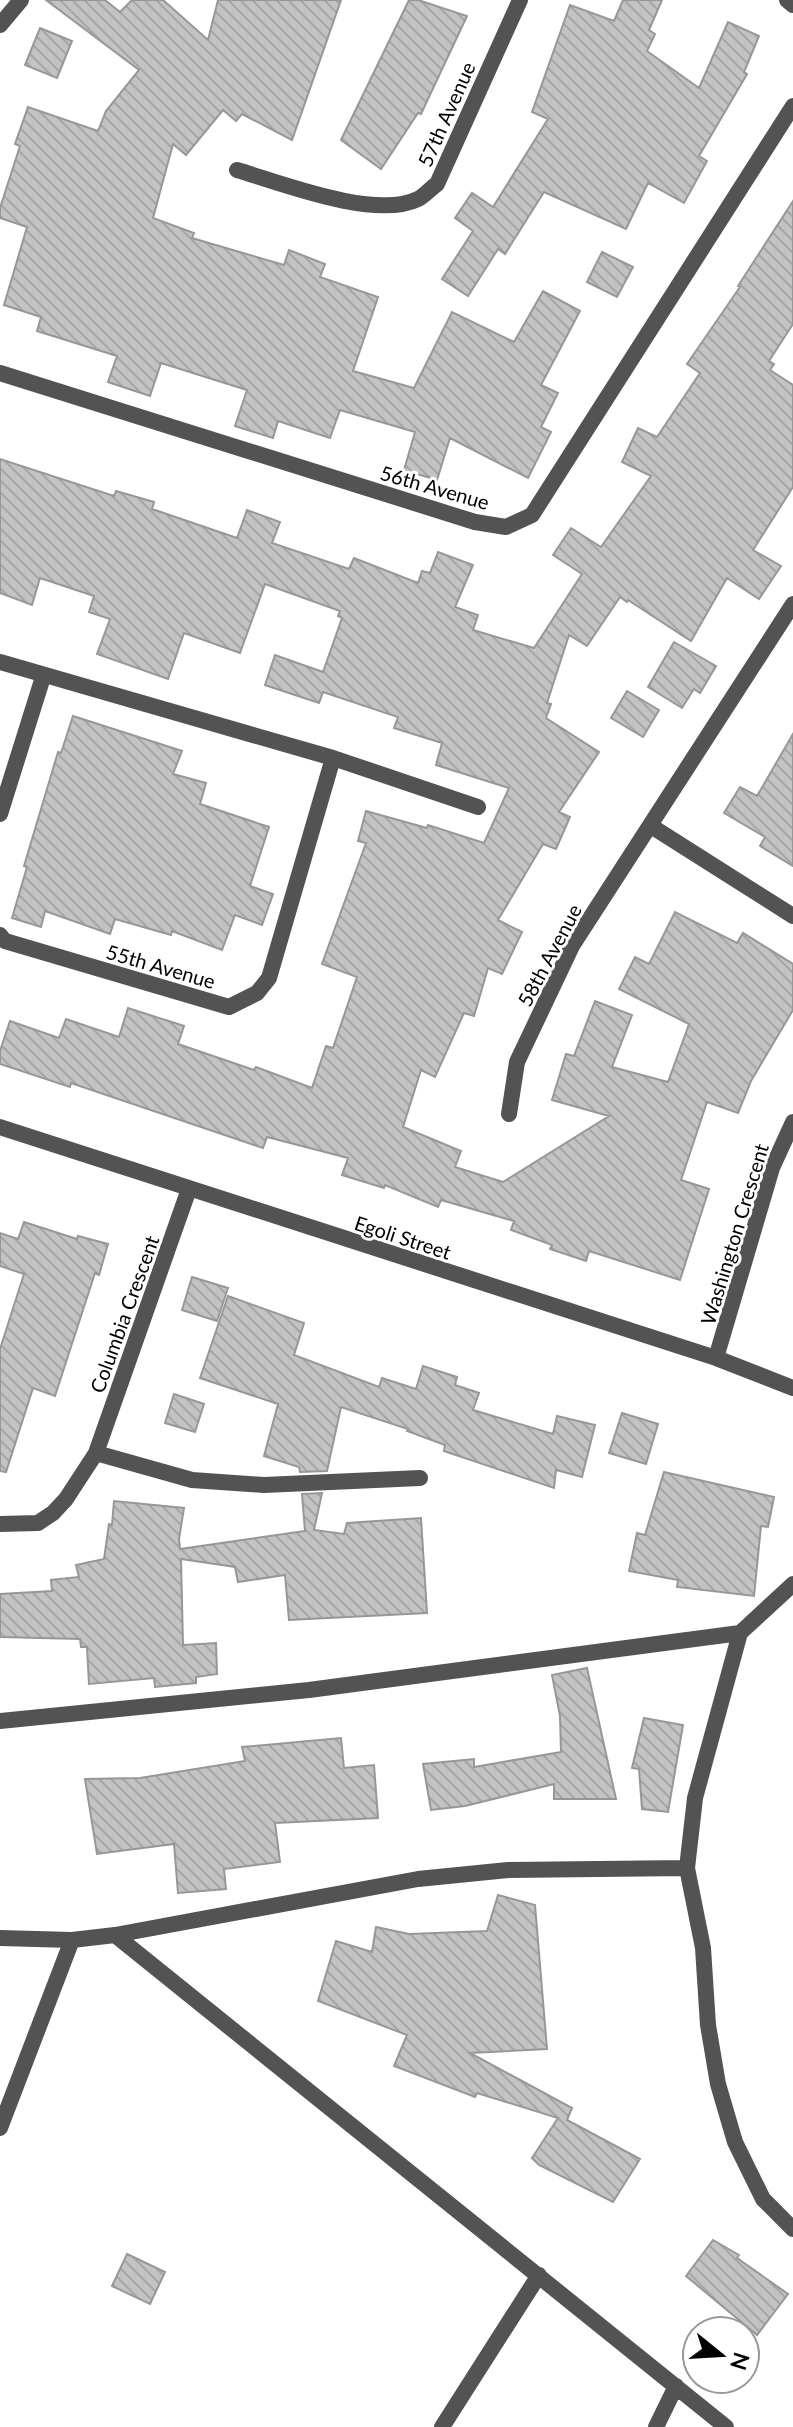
<svg xmlns="http://www.w3.org/2000/svg" width="793" height="2427" font-family="Lato,sans-serif">
	<style>
		.building { fill: url(#building-back-hatch); stroke: #979797; stroke-width: 2 }
		.lines { fill: none; stroke-linecap: round; stroke-linejoin: round }
		.minor { stroke: #535353; stroke-width: 16 }
		.labels { text-anchor: middle; dominant-baseline: central; stroke-width: 6; stroke-linejoin: round; paint-order: stroke }
		.street-label { font-size: 20px; fill: #000; stroke: #fff }
	</style>
	<defs>
		<pattern id="building-back-hatch" width="6" height="6" patternUnits="userSpaceOnUse" patternTransform="scale(2)"><rect width="6" height="6" fill="#c3c3c3"/><path d="M-1 5l2 2M0 0l6 6M5-1l2 2" fill="none" stroke="#a6a6a6"/></pattern>
	</defs>
	<rect width="100%" height="100%" fill="#fff"/>
	<path class="building" d="M 46,0 L 105,0 L 120,12 L 132,0 L 163,0 L 208,40 L 218,0 L 341,0 L 292,140 L 242,114 L 236,121 L 223,110 L 186,155 L 173,144 L 153,218 L 194,233 L 192,238 L 284,265 L 289,250 L 325,264 L 320,277 L 378,297 L 353,371 L 414,388 L 452,312 L 514,342 L 543,291 L 580,311 L 541,385 L 558,393 L 541,427 L 551,432 L 528,478 L 450,438 L 437,480 L 404,470 L 415,432 L 340,410 L 330,438 L 278,421 L 273,438 L 235,426 L 247,390 L 161,363 L 150,396 L 108,382 L 117,356 L 37,331 L 41,317 L 4,305 L 27,227 L 0,218 L 0,208 L 20,146 L 15,144 L 28,107 L 98,131 L 106,111 L 139,70 Z
		M 409,0 L 418,0 L 467,16 L 421,114 L 418,113 L 381,169 L 341,140 Z
		M 623,0 L 662,0 L 649,30 L 655,34 L 647,51 L 699,88 L 728,22 L 759,36 L 744,72 L 747,74 L 699,156 L 707,161 L 684,203 L 648,183 L 626,229 L 544,192 L 505,254 L 498,249 L 468,296 L 442,279 L 473,231 L 455,218 L 472,193 L 493,207 L 548,119 L 532,112 L 570,5 L 614,21 Z
		M 40,28 L 72,41 L 57,78 L 25,65 Z
		M 793,201 L 793,324 L 769,361 L 774,364 L 770,370 L 793,385 L 793,487 L 753,550 L 781,566 L 759,599 L 727,578 L 691,641 L 628,600 L 627,602 L 620,597 L 587,646 L 569,635 L 547,703 L 551,704 L 546,718 L 599,752 L 559,812 L 570,817 L 556,849 L 543,844 L 498,920 L 522,932 L 502,974 L 488,968 L 474,1016 L 464,1013 L 435,1077 L 421,1070 L 403,1127 L 461,1151 L 455,1167 L 503,1182 L 609,1116 L 552,1100 L 566,1054 L 574,1056 L 595,1001 L 632,1015 L 612,1067 L 668,1082 L 689,1024 L 619,989 L 635,957 L 649,964 L 675,912 L 737,943 L 743,933 L 793,964 L 793,1010 L 751,1081 L 738,1113 L 707,1102 L 681,1180 L 709,1189 L 680,1280 L 589,1251 L 586,1261 L 550,1249 L 552,1245 L 511,1230 L 514,1221 L 441,1200 L 438,1207 L 385,1185 L 384,1188 L 342,1175 L 348,1158 L 267,1137 L 263,1148 L 71,1083 L 70,1087 L 0,1064 L 0,1051 L 10,1021 L 59,1038 L 66,1019 L 119,1037 L 128,1008 L 184,1026 L 178,1044 L 254,1070 L 256,1067 L 312,1088 L 326,1046 L 333,1048 L 357,977 L 322,964 L 366,843 L 358,841 L 366,811 L 427,828 L 428,825 L 484,843 L 509,788 L 436,765 L 442,743 L 394,728 L 398,717 L 323,692 L 319,703 L 265,685 L 275,655 L 323,672 L 342,618 L 338,616 L 340,611 L 265,584 L 240,653 L 184,633 L 168,679 L 97,654 L 110,619 L 89,612 L 94,596 L 40,578 L 32,605 L 0,593 L 0,459 L 114,496 L 116,491 L 154,502 L 152,509 L 237,538 L 247,510 L 280,522 L 272,543 L 349,569 L 354,558 L 418,583 L 422,571 L 430,573 L 438,552 L 473,565 L 455,607 L 478,615 L 473,630 L 534,648 L 582,574 L 553,555 L 571,528 L 601,547 L 651,476 L 622,462 L 638,428 L 657,437 L 700,373 L 687,364 L 740,287 L 738,286 Z
		M 602,252 L 633,267 L 617,297 L 587,282 Z
		M 674,642 L 716,666 L 700,693 L 694,689 L 682,708 L 648,687 Z
		M 627,691 L 659,710 L 643,737 L 611,718 Z
		M 73,716 L 182,751 L 173,774 L 206,783 L 200,804 L 269,827 L 250,886 L 273,894 L 262,925 L 235,915 L 222,950 L 172,931 L 171,935 L 115,919 L 110,934 L 45,911 L 41,927 L 12,918 L 27,867 L 24,866 L 58,752 L 61,753 Z
		M 793,734 L 793,866 L 760,846 L 765,837 L 724,813 L 740,787 L 757,796 Z
		M 24,1222 L 77,1239 L 78,1236 L 108,1244 L 99,1275 L 95,1273 L 55,1396 L 33,1388 L 6,1472 L 0,1471 L 0,1349 L 24,1274 L 0,1266 L 0,1233 L 18,1239 Z
		M 192,1277 L 228,1288 L 217,1321 L 182,1310 Z
		M 228,1296 L 304,1323 L 294,1355 L 379,1387 L 382,1378 L 416,1389 L 423,1366 L 457,1377 L 455,1385 L 479,1393 L 473,1410 L 553,1434 L 557,1416 L 595,1425 L 582,1477 L 556,1470 L 554,1488 L 444,1451 L 445,1445 L 407,1431 L 408,1429 L 341,1407 L 327,1471 L 300,1472 L 299,1467 L 264,1456 L 278,1404 L 200,1378 Z
		M 174,1394 L 204,1404 L 195,1432 L 165,1423 Z
		M 622,1413 L 658,1424 L 646,1464 L 609,1453 Z
		M 664,1472 L 774,1497 L 768,1527 L 761,1526 L 754,1596 L 677,1587 L 678,1580 L 629,1571 L 637,1533 L 645,1535 Z
		M 322,1493 L 314,1530 L 344,1534 L 347,1523 L 421,1518 L 427,1613 L 289,1620 L 285,1575 L 238,1582 L 235,1567 L 181,1559 L 183,1645 L 216,1643 L 217,1674 L 196,1677 L 196,1683 L 155,1687 L 154,1678 L 89,1684 L 87,1647 L 81,1647 L 80,1639 L 0,1637 L 0,1594 L 52,1591 L 51,1580 L 79,1577 L 76,1565 L 104,1559 L 109,1524 L 112,1525 L 114,1501 L 184,1508 L 179,1539 L 180,1549 L 305,1531 L 302,1494 Z
		M 587,1668 L 616,1799 L 554,1799 L 554,1784 L 465,1806 L 431,1810 L 423,1764 L 474,1759 L 474,1767 L 561,1752 L 560,1716 L 552,1675 Z
		M 644,1718 L 683,1725 L 668,1812 L 642,1809 L 639,1769 L 632,1768 Z
		M 341,1738 L 344,1768 L 374,1765 L 378,1818 L 275,1823 L 280,1862 L 224,1869 L 226,1889 L 178,1893 L 174,1844 L 97,1854 L 85,1779 L 140,1778 L 245,1761 L 242,1747 Z
		M 498,1895 L 535,1905 L 547,2049 L 470,2053 L 572,2108 L 567,2120 L 640,2159 L 613,2202 L 539,2165 L 532,2158 L 558,2118 L 477,2093 L 475,2097 L 394,2066 L 407,2035 L 318,2001 L 336,1941 L 372,1952 L 376,1927 L 409,1934 L 487,1931 Z
		M 713,2240 L 739,2255 L 737,2258 L 788,2294 L 757,2335 L 686,2276 Z
		M 127,2254 L 165,2272 L 150,2304 L 112,2286 Z"/>
	<g class="lines">
		<path class="minor" d="M 787,0 L 793,5
			M 0,25 L 21,0
			M 237,170 C 281,183 375,220 418,199 C 424,196 431,188 437,184 L 520,0
			M 0,373 L 475,522 L 506,527 L 532,515 L 793,106
			M 0,662 L 333,758 L 478,807
			M 0,814 L 43,677
			M 651,826 L 793,916
			M 0,935 L 5,941 L 229,1007 L 257,993 L 269,978 L 333,758
			M 509,1114 L 517,1062 L 572,946 L 793,604
			M 0,1127 L 716,1358 L 793,1388
			M 716,1358 L 772,1168 L 793,1122
			M 96,1453 L 192,1480 L 264,1485 L 420,1478
			M 0,1524 L 38,1523 L 53,1513 L 66,1499 L 96,1453 L 189,1189
			M 740,1633 L 695,1798 L 687,1868 L 703,1948 L 708,2025 L 718,2084 L 735,2142 L 763,2199 L 793,2229
			M 0,1721 L 309,1690 L 740,1633 L 793,1584
			M 115,1935 L 726,2427
			M 0,1938 L 72,1940 L 115,1935 L 418,1879 L 508,1870 L 687,1868
			M 0,2128 L 72,1940
			M 442,2427 L 539,2275
			M 656,2427 L 676,2386"/>
	</g>
	<g class="labels">
		<g class="street-label">
			<text transform="translate(446 114) rotate(-66)">57th Avenue</text>
			<text transform="translate(435 487) rotate(16)">56th Avenue</text>
			<text transform="translate(549 955) rotate(-62)">58th Avenue</text>
			<text transform="translate(161 966) rotate(16)">55th Avenue</text>
			<text transform="translate(734 1234) rotate(-73)">Washington Crescent</text>
			<text transform="translate(403 1237) rotate(18)">Egoli Street</text>
			<text transform="translate(124 1314) rotate(-70)">Columbia Crescent</text>
		</g>
	</g>
	<g transform="translate(721 2355) rotate(108)"><circle r="38" fill="#ffffff" stroke="#999999" stroke-width="2"/>
	<path d="M0-6L14 30L0 20L-14 30Z" fill="#000000"/>
	<text y="-12" font-size="22" font-weight="bold" text-anchor="middle" fill="#000000">N</text>
	</g>
</svg>
